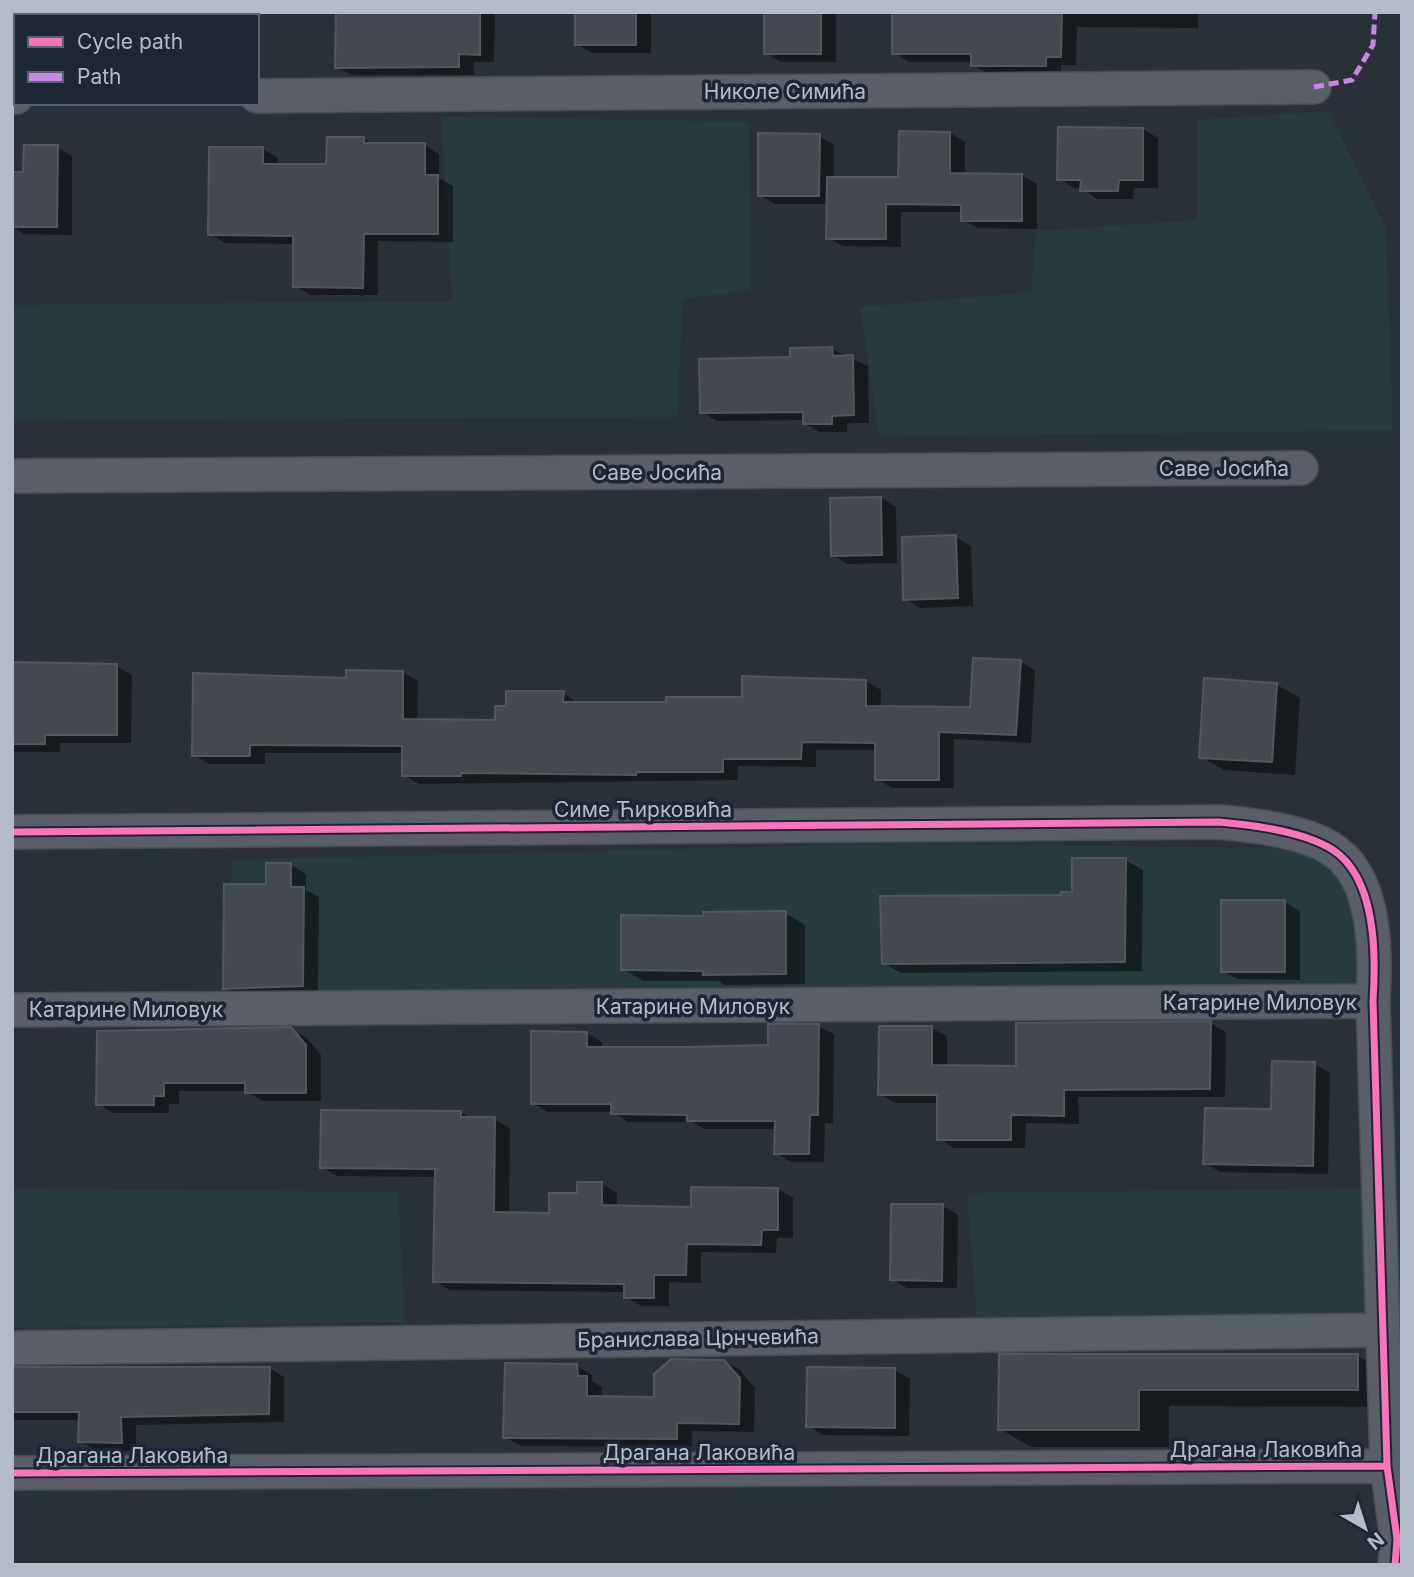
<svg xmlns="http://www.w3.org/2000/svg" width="1414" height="1577" font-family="Inter,sans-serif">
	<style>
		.green { fill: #273a3e }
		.shadow { fill: #0007 }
		.building { fill: #444950; stroke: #52575f; stroke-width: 2 }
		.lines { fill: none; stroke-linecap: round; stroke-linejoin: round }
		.minor-casing { stroke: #484c53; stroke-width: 36 }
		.minor { stroke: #5a5e66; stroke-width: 33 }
		.quiet { stroke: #c787e3; stroke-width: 5; stroke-dasharray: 10 5; stroke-linecap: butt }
		.cycleway-casing { stroke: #1d2633; stroke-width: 11 }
		.cycleway { stroke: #fb73b8; stroke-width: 7 }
		.labels { text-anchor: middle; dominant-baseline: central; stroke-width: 7; stroke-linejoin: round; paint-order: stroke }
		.street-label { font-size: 21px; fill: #b4bcc9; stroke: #1d2633 }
	</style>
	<rect width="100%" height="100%" fill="#2a3038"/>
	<path class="green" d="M 1329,111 L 1386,229 L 1393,430 L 879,437 L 860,307 L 1031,292 L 1036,231 L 1197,220 L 1197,120 Z
		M 441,116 L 749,122 L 750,290 L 683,299 L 677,417 L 12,421 L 12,305 L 452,301 Z
		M 878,844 L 1299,848 L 1342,875 L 1355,898 L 1365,976 L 1357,986 L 233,998 L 231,860 Z
		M 12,1188 L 398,1192 L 405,1322 L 12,1328 Z
		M 1364,1188 L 1365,1315 L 977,1324 L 967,1193 Z"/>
	<path class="shadow" d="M 24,12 L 105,12 L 105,16 L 24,16 Z
		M 189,12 L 256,12 L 256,16 L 189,16 Z
		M 337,12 L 495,12 L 494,62 L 474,62 L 474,75 L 352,75 L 337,67 Z
		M 577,12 L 651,12 L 651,53 L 592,53 L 577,44 Z
		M 766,12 L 836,12 L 836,62 L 781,62 L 765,53 Z
		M 894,12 L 1198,12 L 1198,28 L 1077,27 L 1076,65 L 1061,65 L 1061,74 L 988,74 L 972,65 L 972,62 L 909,62 L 894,53 Z
		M 1143,129 L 1158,138 L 1158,188 L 1134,188 L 1133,199 L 1097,199 L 1082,188 L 1074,188 L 1059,179 Z
		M 950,133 L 965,142 L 965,175 L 1022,175 L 1037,184 L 1037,229 L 978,228 L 963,220 L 963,212 L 901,212 L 901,247 L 843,246 L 828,238 L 828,204 L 775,204 L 759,195 L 819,136 L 834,145 L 834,179 L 900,179 Z
		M 328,139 L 364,139 L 374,145 L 424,145 L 439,154 L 439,178 L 453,186 L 453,242 L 378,241 L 378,295 L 310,295 L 295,286 L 295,244 L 225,243 L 210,234 L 263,149 L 278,158 L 278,166 L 328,166 Z
		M 57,147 L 72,156 L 72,235 L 24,234 L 12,227 L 12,174 L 25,174 Z
		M 832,349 L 868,366 L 869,423 L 847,423 L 847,432 L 820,432 L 804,423 L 804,420 L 717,421 L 702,412 L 792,359 Z
		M 881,498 L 896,507 L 897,563 L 848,564 L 832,555 Z
		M 955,537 L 971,546 L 973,606 L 920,608 L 905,599 Z
		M 1020,661 L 1035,670 L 1031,743 L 954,739 L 954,788 L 892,788 L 877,779 L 877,750 L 816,750 L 816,767 L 738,766 L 738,780 L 419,784 L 404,775 L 404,753 L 265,753 L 265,764 L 209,764 L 194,755 L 348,679 L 402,672 L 418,681 L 417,721 L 497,721 L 508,708 L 563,692 L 578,704 L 668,704 L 744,699 L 866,681 L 881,690 L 881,708 L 972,708 Z
		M 12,664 L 116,666 L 132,675 L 131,743 L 60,743 L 60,752 L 12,752 Z
		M 1277,685 L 1300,698 L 1295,775 L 1224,770 L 1201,757 Z
		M 1125,860 L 1143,870 L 1142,971 L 901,973 L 883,963 L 1073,894 Z
		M 291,865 L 306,874 L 306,890 L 319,897 L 318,994 L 240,997 L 225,988 L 268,886 Z
		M 1285,902 L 1300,911 L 1300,980 L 1238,979 L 1222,971 Z
		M 785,913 L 805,925 L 805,984 L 725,985 L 718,981 L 643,981 L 623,969 L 705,918 Z
		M 1210,1023 L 1226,1032 L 1225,1097 L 1078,1097 L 1079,1124 L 1026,1123 L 1025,1148 L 954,1148 L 939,1139 L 939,1103 L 895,1103 L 880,1094 L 931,1028 L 947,1036 L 947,1067 L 1018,1067 Z
		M 818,1026 L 834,1034 L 833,1123 L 825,1123 L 824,1162 L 791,1162 L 776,1153 L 776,1129 L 704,1129 L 693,1122 L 628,1122 L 613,1112 L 548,1112 L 533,1103 L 587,1033 L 602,1042 L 602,1048 L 770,1047 Z
		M 291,1029 L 307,1038 L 321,1055 L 321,1101 L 262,1101 L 247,1091 L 179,1091 L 179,1104 L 169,1104 L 169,1113 L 113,1113 L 98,1104 Z
		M 1314,1064 L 1330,1073 L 1328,1174 L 1220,1172 L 1205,1163 L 1272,1111 Z
		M 461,1112 L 472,1119 L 494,1119 L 510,1128 L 509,1214 L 550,1214 L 578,1195 L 602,1184 L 617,1193 L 617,1207 L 693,1208 L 778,1189 L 793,1198 L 793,1238 L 777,1238 L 776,1253 L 701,1252 L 701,1283 L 669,1282 L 669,1306 L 641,1306 L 626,1297 L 626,1292 L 450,1290 L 435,1281 L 437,1177 L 337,1176 L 322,1167 Z
		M 943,1206 L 958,1215 L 957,1288 L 907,1288 L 892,1279 Z
		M 1001,1356 L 1358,1356 L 1388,1374 L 1388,1407 L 1169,1406 L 1169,1447 L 1031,1447 L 1000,1429 Z
		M 724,1361 L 740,1370 L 755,1388 L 754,1432 L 692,1431 L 692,1447 L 521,1446 L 505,1437 L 577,1366 L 592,1375 L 592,1381 L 602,1387 L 602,1398 L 655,1399 Z
		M 269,1368 L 284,1377 L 284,1422 L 136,1425 L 136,1451 L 96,1450 L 80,1441 L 80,1420 L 12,1420 L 12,1381 Z
		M 895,1370 L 910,1379 L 909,1436 L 823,1435 L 808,1426 Z"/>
	<path class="building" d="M 336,12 L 480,12 L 480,55 L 459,54 L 459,67 L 335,68 Z
		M 575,12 L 636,12 L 636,45 L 575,45 Z
		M 764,12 L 821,12 L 821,54 L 764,54 Z
		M 892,12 L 1062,12 L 1061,57 L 1046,57 L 1046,66 L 971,66 L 971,54 L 892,54 Z
		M 1058,127 L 1143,128 L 1143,180 L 1119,180 L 1118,191 L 1080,191 L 1081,180 L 1057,180 Z
		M 899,131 L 950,132 L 950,173 L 1022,174 L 1022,221 L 961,221 L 961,205 L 886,204 L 886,239 L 826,239 L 827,177 L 898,177 Z
		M 758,133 L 820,134 L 819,196 L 758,196 Z
		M 327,137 L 364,137 L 364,143 L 425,143 L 425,175 L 438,175 L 438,234 L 364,234 L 363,288 L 293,287 L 293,236 L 208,235 L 209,147 L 263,147 L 263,164 L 326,164 Z
		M 24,145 L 58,145 L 57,227 L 12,227 L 12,172 L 23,172 Z
		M 832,347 L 833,356 L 853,355 L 854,415 L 832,416 L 832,424 L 803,424 L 803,412 L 700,413 L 699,359 L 790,357 L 790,348 Z
		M 881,497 L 882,555 L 831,556 L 830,498 Z
		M 956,535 L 958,598 L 903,600 L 902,537 Z
		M 973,658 L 1021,660 L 1016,735 L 939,732 L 939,780 L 875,780 L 875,743 L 802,742 L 801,759 L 723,759 L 723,772 L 637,772 L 636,775 L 461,773 L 461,776 L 402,776 L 402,746 L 250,745 L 250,756 L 192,756 L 193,673 L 346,678 L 346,670 L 403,671 L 403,719 L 495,720 L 495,706 L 506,706 L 506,691 L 564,691 L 563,702 L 666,702 L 666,697 L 742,697 L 742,676 L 866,680 L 866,706 L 970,707 Z
		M 12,662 L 117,664 L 117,735 L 45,735 L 45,744 L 12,744 Z
		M 1204,678 L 1277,683 L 1272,762 L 1199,758 Z
		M 1072,858 L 1126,858 L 1125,962 L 882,964 L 880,896 L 1061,895 L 1061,892 L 1072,892 Z
		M 266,863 L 291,863 L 291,887 L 304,887 L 303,986 L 223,989 L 224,884 L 266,884 Z
		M 1221,900 L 1285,900 L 1285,972 L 1221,972 Z
		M 786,911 L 786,974 L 703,975 L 703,971 L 621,970 L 621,915 L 703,916 L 703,912 Z
		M 1211,1021 L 1210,1089 L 1064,1090 L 1064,1116 L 1011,1115 L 1011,1140 L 937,1140 L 937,1095 L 878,1095 L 879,1026 L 932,1026 L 932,1065 L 1016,1066 L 1016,1023 Z
		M 768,1024 L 819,1024 L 818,1115 L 810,1115 L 809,1154 L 774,1154 L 775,1121 L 687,1121 L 687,1115 L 611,1114 L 611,1104 L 531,1104 L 531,1031 L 587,1032 L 587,1047 L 687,1047 L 768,1045 Z
		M 291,1027 L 306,1045 L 306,1093 L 245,1093 L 245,1083 L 164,1083 L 164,1096 L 154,1096 L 154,1105 L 96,1105 L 97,1031 Z
		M 1272,1061 L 1315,1062 L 1313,1166 L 1203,1164 L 1205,1108 L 1271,1109 Z
		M 321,1110 L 461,1111 L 461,1117 L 495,1117 L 494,1212 L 549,1213 L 549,1193 L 577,1193 L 577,1182 L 602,1182 L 602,1205 L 691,1207 L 691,1187 L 778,1188 L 778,1230 L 762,1230 L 761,1245 L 687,1244 L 686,1275 L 654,1275 L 654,1298 L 624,1298 L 624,1284 L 433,1282 L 435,1169 L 320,1168 Z
		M 891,1204 L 943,1204 L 942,1281 L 890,1280 Z
		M 999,1354 L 1358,1354 L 1358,1390 L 1139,1390 L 1139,1430 L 998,1430 Z
		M 671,1359 L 724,1360 L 740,1378 L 739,1424 L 677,1423 L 677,1439 L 503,1438 L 505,1363 L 577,1364 L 578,1376 L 587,1376 L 587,1396 L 654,1397 L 654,1374 Z
		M 12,1367 L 270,1367 L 269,1414 L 121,1417 L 122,1443 L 78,1442 L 79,1412 L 12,1412 Z
		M 807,1367 L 895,1368 L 895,1428 L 806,1427 Z"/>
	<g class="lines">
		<defs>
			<path id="minor" d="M 257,96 L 1314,87
				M 12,97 L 16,97
				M 12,476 L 1301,468
				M 12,832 L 1219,822 C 1254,825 1304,831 1333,850 C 1377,879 1376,956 1373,1001 L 1387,1466 L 1397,1539 L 1395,1565
				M 12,1010 L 1373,1001
				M 12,1348 L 1383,1330
				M 12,1473 L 1387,1466"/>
		</defs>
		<use href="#minor" class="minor-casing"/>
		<use href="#minor" class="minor"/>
		<path class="quiet" d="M 1314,87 L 1352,80 L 1373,45 L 1375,12"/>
		<defs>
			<path id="cycleway" d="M 12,832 L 1219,822 C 1254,825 1304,831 1333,850 C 1377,879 1376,956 1373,1001 L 1387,1466 L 1397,1539 L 1395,1565
				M 12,1473 L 1387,1466"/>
		</defs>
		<use href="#cycleway" class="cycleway-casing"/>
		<use href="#cycleway" class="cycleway"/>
	</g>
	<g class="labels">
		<g class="street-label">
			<text x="785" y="91">Николе Симића</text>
			<text x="1224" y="468">Саве Јосића</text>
			<text x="657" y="472">Саве Јосића</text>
			<text x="643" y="809">Симе Ћирковића</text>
			<text x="1260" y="1002">Катарине Миловук</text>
			<text x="693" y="1006">Катарине Миловук</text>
			<text x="126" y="1009">Катарине Миловук</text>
			<text transform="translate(698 1338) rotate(-1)">Бранислава Црнчевића</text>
			<text x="1266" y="1449">Драгана Лаковића</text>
			<text x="699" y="1452">Драгана Лаковића</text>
			<text x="132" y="1455">Драгана Лаковића</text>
		</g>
	</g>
	<rect width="1414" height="1577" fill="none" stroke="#b4bcc9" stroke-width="28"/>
	<rect x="14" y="14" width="245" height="91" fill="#1d2633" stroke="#59626f" stroke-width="2"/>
	<rect x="28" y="37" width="35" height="10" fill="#fb73b8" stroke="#59626f" stroke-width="2"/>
	<text x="77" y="49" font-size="21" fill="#b4bcc9">Cycle path</text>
	<rect x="28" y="72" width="35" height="10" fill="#c787e3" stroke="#59626f" stroke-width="2"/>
	<text x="77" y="84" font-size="21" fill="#b4bcc9">Path</text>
	<g transform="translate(1365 1528) rotate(141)" stroke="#1d2633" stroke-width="5" paint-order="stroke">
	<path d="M0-5L12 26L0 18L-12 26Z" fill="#b4bcc9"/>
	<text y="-10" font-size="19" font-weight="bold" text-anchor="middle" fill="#b4bcc9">N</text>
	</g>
</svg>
